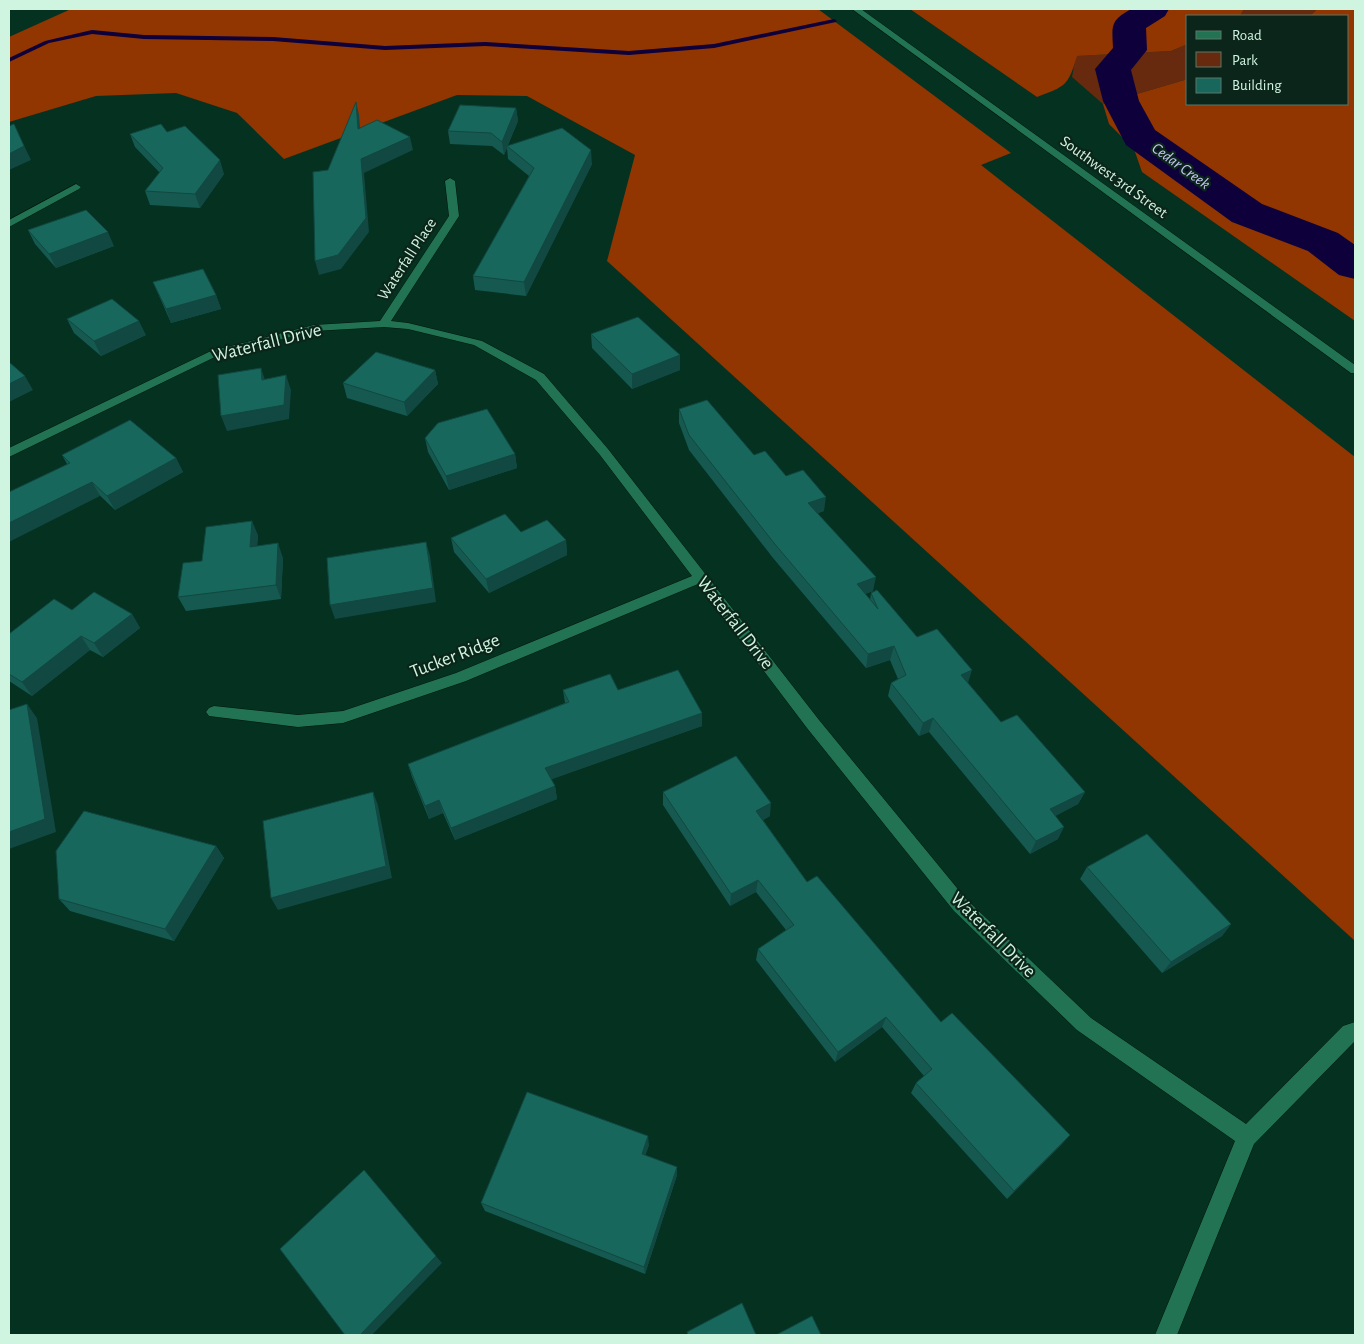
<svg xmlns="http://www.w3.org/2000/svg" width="1364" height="1344" font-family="'Alegreya Sans',sans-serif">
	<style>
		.green { fill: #672a0e }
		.forest { fill: #913501 }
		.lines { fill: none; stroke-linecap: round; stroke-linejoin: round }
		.stream { fill: #0e003b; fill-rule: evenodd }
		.river { fill: #0e003b; fill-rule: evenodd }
		.street-casing { stroke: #01160c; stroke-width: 1 }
		.secondary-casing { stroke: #01160c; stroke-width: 1 }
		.street { fill: #227353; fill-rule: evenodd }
		.secondary { fill: #227353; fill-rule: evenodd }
		.wall { fill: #155950 }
		.shaded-wall { fill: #114841 }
		.building { fill: #18675d; stroke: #114841 }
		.labels { text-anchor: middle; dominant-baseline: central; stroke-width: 4.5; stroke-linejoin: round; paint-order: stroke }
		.far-water-label { font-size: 16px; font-style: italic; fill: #c5c7f6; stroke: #0c251a }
		.far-street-label { font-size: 16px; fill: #cff4e0; stroke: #0c251a }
		.street-label { font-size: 19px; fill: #cff4e0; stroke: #0c251a }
	</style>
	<rect width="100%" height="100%" fill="#053120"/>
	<path class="green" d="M 1244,9 L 1317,9 L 1310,16 L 1240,16 Z
		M 1188,44 L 1188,79 L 1103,104 L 1072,77 L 1076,56 L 1171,51 Z"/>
	<path class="forest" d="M 71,9 L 818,9 L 1011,153 L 981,165 L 1355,457 L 1355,941 L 607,261 L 635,155 L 527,96 L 457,95 L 284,159 L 237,113 L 176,93 L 96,96 L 9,122 L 9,37 Z
		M 910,9 L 1244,9 L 1240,16 L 1188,16 L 1188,44 L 1171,51 L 1077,56 C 1068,86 1066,86 1037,97 Z
		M 1317,9 L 1355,9 L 1355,321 L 1142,172 L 1134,149 L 1109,124 L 1103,104 L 1188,79 L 1188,104 L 1348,104 L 1348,16 L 1310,16 Z"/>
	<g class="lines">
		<path class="stream" d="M 834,19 L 837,21 L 836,22 L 714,48 L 629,55 L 485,46 L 385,50 L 273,41 L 144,39 L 92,34 L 49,43 L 9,62 L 9,58 L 45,41 L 92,30 L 144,35 L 273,37 L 385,46 L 485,42 L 629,51 L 714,44 Z"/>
		<path class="river" d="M 1131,9 L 1169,9 L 1165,16 L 1146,28 L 1147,50 L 1131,70 L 1139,101 L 1155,130 L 1262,204 L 1338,233 L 1355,245 L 1355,279 L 1339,275 L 1308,251 L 1232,222 L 1126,145 L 1103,101 L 1095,69 L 1113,48 C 1112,25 1110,21 1131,9 Z"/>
		<defs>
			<path id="street" d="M 450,178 L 455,181 L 459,216 L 391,321 L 408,323 L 482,341 L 544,374 L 608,449 L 819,720 L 966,899 L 1091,1018 L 1246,1124 L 1343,1026 L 1355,1022 L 1355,1041 L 1254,1144 L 1177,1335 L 1155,1335 L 1235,1141 L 1077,1030 L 954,911 L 807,728 L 698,584 L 466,681 L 343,723 L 298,727 L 209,716 L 206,712 L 209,708 L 214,706 L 298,715 L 343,711 L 456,673 L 692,576 L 600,455 L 536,380 L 474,345 L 408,329 L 384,327 L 314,331 L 219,355 L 9,457 L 9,448 L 211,351 L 314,325 L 380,321 L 449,216 L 445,181 Z
				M 76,184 L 81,187 L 79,189 L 9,227 L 9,220 Z"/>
			<path id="secondary" d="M 852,9 L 861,9 L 1355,365 L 1355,373 L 1351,373 Z"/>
		</defs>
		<use href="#street" class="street-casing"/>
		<use href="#secondary" class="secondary-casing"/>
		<use href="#street" class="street"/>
		<use href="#secondary" class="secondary"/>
	</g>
	<path class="wall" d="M 516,108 L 518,121 L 508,145 L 592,164 L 526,296 L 475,290 L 473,276 L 529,176 L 508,159 L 507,148 L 504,155 L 492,146 L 450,144 L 448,131 Z
		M 167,132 L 224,174 L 200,208 L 150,205 L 145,191 L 160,173 L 135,147 L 130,134 Z
		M 28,230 L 114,246 L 56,268 L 35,244 Z
		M 153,282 L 216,295 L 221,309 L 171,323 Z
		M 67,319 L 146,335 L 101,356 L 74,333 Z
		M 591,334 L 680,355 L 680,370 L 632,389 L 592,348 Z
		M 435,370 L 438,384 L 407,416 L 347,398 L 343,383 Z
		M 679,409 L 754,455 L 786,476 L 824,511 L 818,513 L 873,591 L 865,594 L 870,600 L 871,593 L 917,637 L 968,683 L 1001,722 L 1085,792 L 1078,804 L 1055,816 L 1058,839 L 1030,854 L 929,732 L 919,736 L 888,696 L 891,683 L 898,679 L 890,660 L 866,668 L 773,558 L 689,450 L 679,423 Z
		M 425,438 L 515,454 L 517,468 L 449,490 L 428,452 Z
		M 62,455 L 176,458 L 183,472 L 115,510 L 67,464 Z
		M 258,535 L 257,546 L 283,558 L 281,599 L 186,611 L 178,597 L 202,561 Z
		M 451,538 L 566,540 L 567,555 L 489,593 L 454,552 Z
		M 72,610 L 132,614 L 140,628 L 103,657 L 90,650 L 32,696 L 9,681 L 9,634 Z
		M 563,690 L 618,690 L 702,713 L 702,726 L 551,779 L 555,786 L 557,799 L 455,840 L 443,813 L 429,819 L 412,777 L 408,764 L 565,703 Z
		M 663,792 L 770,816 L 763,820 L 807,882 L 941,1022 L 1070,1135 L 1062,1144 L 1007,1199 L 911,1093 L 916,1083 L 924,1076 L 882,1027 L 835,1062 L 756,960 L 758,949 L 786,930 L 756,892 L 730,906 L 663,805 Z
		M 216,846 L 224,858 L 174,941 L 70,911 L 59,899 Z
		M 1087,867 L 1231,924 L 1222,936 L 1162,973 L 1080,879 Z
		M 649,1145 L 645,1155 L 677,1167 L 677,1175 L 645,1274 L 485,1211 L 481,1203 Z"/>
	<path class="shaded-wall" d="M 356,102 L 359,115 L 361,142 L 358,129 Z
		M 516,108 L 518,121 L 507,146 L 507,148 L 504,155 L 502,142 Z
		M 20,137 L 31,160 L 9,170 L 9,154 Z
		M 410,137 L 413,150 L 364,173 L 369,232 L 341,269 L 319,275 L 315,261 L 361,159 Z
		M 591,150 L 592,164 L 526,296 L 524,282 Z
		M 220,160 L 224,174 L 200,208 L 195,194 Z
		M 108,232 L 114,246 L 56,268 L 49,254 Z
		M 216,295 L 221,309 L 171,323 L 166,309 Z
		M 139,321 L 146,335 L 101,356 L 94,341 Z
		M 680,355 L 680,370 L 632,389 L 632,374 Z
		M 261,368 L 266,383 L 262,380 Z
		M 435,370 L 438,384 L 407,416 L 404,402 Z
		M 286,375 L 291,390 L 289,419 L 227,431 L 221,416 Z
		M 25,376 L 33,390 L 9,402 L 9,384 Z
		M 515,454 L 517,468 L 449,490 L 446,476 Z
		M 176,458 L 183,472 L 115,510 L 107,496 Z
		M 92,482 L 100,496 L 9,542 L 9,523 Z
		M 826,497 L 824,511 L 807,517 L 808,503 Z
		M 252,521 L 258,535 L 256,561 L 250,547 Z
		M 566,540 L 567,555 L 489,593 L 486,579 Z
		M 426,542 L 430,556 L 436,602 L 335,619 L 330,605 Z
		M 278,543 L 283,558 L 281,599 L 276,585 Z
		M 876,577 L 873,591 L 855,598 L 857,584 Z
		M 132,614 L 140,628 L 103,657 L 94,643 Z
		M 81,636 L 90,650 L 32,696 L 22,682 Z
		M 894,646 L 890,660 L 866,668 L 868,654 Z
		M 972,670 L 968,683 L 961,675 Z
		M 27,704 L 37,718 L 56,832 L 9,849 L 9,832 Z
		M 702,713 L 702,726 L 547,781 L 545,768 Z
		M 933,718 L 929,732 L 919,736 L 923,723 Z
		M 555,786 L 557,799 L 455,840 L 451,828 Z
		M 373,792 L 378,805 L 392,878 L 278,910 L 271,898 Z
		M 1085,792 L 1078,804 L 1044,822 L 1050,809 Z
		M 439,800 L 443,813 L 429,819 L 425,806 Z
		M 771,803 L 770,816 L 755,824 L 756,811 Z
		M 1064,827 L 1058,839 L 1030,854 L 1036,841 Z
		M 216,846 L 224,858 L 174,941 L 165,929 Z
		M 758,880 L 756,892 L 730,906 L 731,894 Z
		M 1231,924 L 1222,936 L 1162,973 L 1171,962 Z
		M 886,1017 L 882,1027 L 835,1062 L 838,1052 Z
		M 1070,1135 L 1062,1144 L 1007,1199 L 1014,1191 Z
		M 648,1136 L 649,1145 L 643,1163 L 642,1154 Z
		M 677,1167 L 677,1175 L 645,1274 L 644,1267 Z
		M 436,1256 L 442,1263 L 372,1335 L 360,1335 Z"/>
	<path class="building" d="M 356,102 L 358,129 L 377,120 L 410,137 L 361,159 L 366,218 L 338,255 L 315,261 L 313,172 L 328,170 Z
		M 460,105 L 516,108 L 502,142 L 491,133 L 448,131 Z
		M 14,124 L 24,146 L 9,154 L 9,126 Z
		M 161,124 L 167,132 L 185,126 L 220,160 L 195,194 L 145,191 L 163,168 L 130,134 Z
		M 562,128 L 591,150 L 524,282 L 473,276 L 534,168 L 507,146 Z
		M 86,210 L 108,232 L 49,254 L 28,230 Z
		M 203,269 L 216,295 L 166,309 L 153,282 Z
		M 112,299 L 139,321 L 94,341 L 67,319 Z
		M 638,317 L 680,355 L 632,374 L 591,334 Z
		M 376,352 L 435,370 L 404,402 L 343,383 Z
		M 9,362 L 25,376 L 9,384 Z
		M 261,368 L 262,380 L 286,375 L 284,405 L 221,416 L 218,375 Z
		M 707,400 L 754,455 L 765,451 L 786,476 L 803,470 L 826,497 L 808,503 L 876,577 L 857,584 L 878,609 L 871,593 L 877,590 L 917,637 L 937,629 L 972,670 L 961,675 L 1001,722 L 1017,715 L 1085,792 L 1050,809 L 1064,827 L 1036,841 L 933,718 L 923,723 L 891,683 L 906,675 L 894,646 L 868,654 L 774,543 L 689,435 L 679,409 Z
		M 487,409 L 515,454 L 446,476 L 425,438 L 438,423 Z
		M 130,420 L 176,458 L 107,496 L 92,482 L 9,523 L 9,492 L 70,463 L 62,455 Z
		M 505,514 L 521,532 L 547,520 L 566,540 L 486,579 L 451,538 Z
		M 252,521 L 250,547 L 278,543 L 276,585 L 178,597 L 183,563 L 202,561 L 206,527 Z
		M 426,542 L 433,588 L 330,605 L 327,558 Z
		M 94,592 L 132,614 L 94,643 L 81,636 L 22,682 L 9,674 L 9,634 L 54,599 L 72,610 Z
		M 678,670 L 702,713 L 545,768 L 555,786 L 451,828 L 439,800 L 425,806 L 408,764 L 569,702 L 563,690 L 610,674 L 618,690 Z
		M 27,704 L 45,819 L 9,832 L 9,710 Z
		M 736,756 L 771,803 L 756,811 L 807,882 L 817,876 L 941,1022 L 952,1013 L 1070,1135 L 1014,1191 L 916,1083 L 932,1069 L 886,1017 L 838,1052 L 758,949 L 794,925 L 758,880 L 731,894 L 663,792 Z
		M 373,792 L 386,866 L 271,898 L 263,821 Z
		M 84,811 L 216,846 L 165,929 L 59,899 L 56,851 Z
		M 1147,834 L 1231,924 L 1171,962 L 1087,867 Z
		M 527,1092 L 648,1136 L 642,1154 L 677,1167 L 644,1267 L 481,1203 Z
		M 364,1170 L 436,1256 L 360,1335 L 345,1335 L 280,1249 Z
		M 742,1303 L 756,1335 L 688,1335 L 687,1332 Z
		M 812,1316 L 821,1335 L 776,1335 Z"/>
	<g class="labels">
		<g class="far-water-label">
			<text transform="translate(1181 166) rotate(36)">Cedar Creek</text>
		</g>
		<g class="far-street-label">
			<text transform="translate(1114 177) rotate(36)">Southwest 3rd Street</text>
			<text transform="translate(407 259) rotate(-57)">Waterfall Place</text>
		</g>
		<g class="street-label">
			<text transform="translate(267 343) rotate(-14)">Waterfall Drive</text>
			<text transform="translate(735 623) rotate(52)">Waterfall Drive</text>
			<text transform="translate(455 656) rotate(-21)">Tucker Ridge</text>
			<text transform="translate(993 935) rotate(45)">Waterfall Drive</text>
		</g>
	</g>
	<rect width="1364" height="1344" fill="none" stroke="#cff4e0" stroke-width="20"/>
	<rect x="1186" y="15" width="162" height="90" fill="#0c251a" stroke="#5a7869"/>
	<rect x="1196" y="31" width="25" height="8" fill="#227353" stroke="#5a7869"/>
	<text x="1232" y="40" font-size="15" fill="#cff4e0">Road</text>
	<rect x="1196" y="52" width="25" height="15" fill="#672a0e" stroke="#5a7869"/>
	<text x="1232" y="65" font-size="15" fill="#cff4e0">Park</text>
	<rect x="1196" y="78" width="25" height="15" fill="#18675d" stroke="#5a7869"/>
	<text x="1232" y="90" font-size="15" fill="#cff4e0">Building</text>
</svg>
